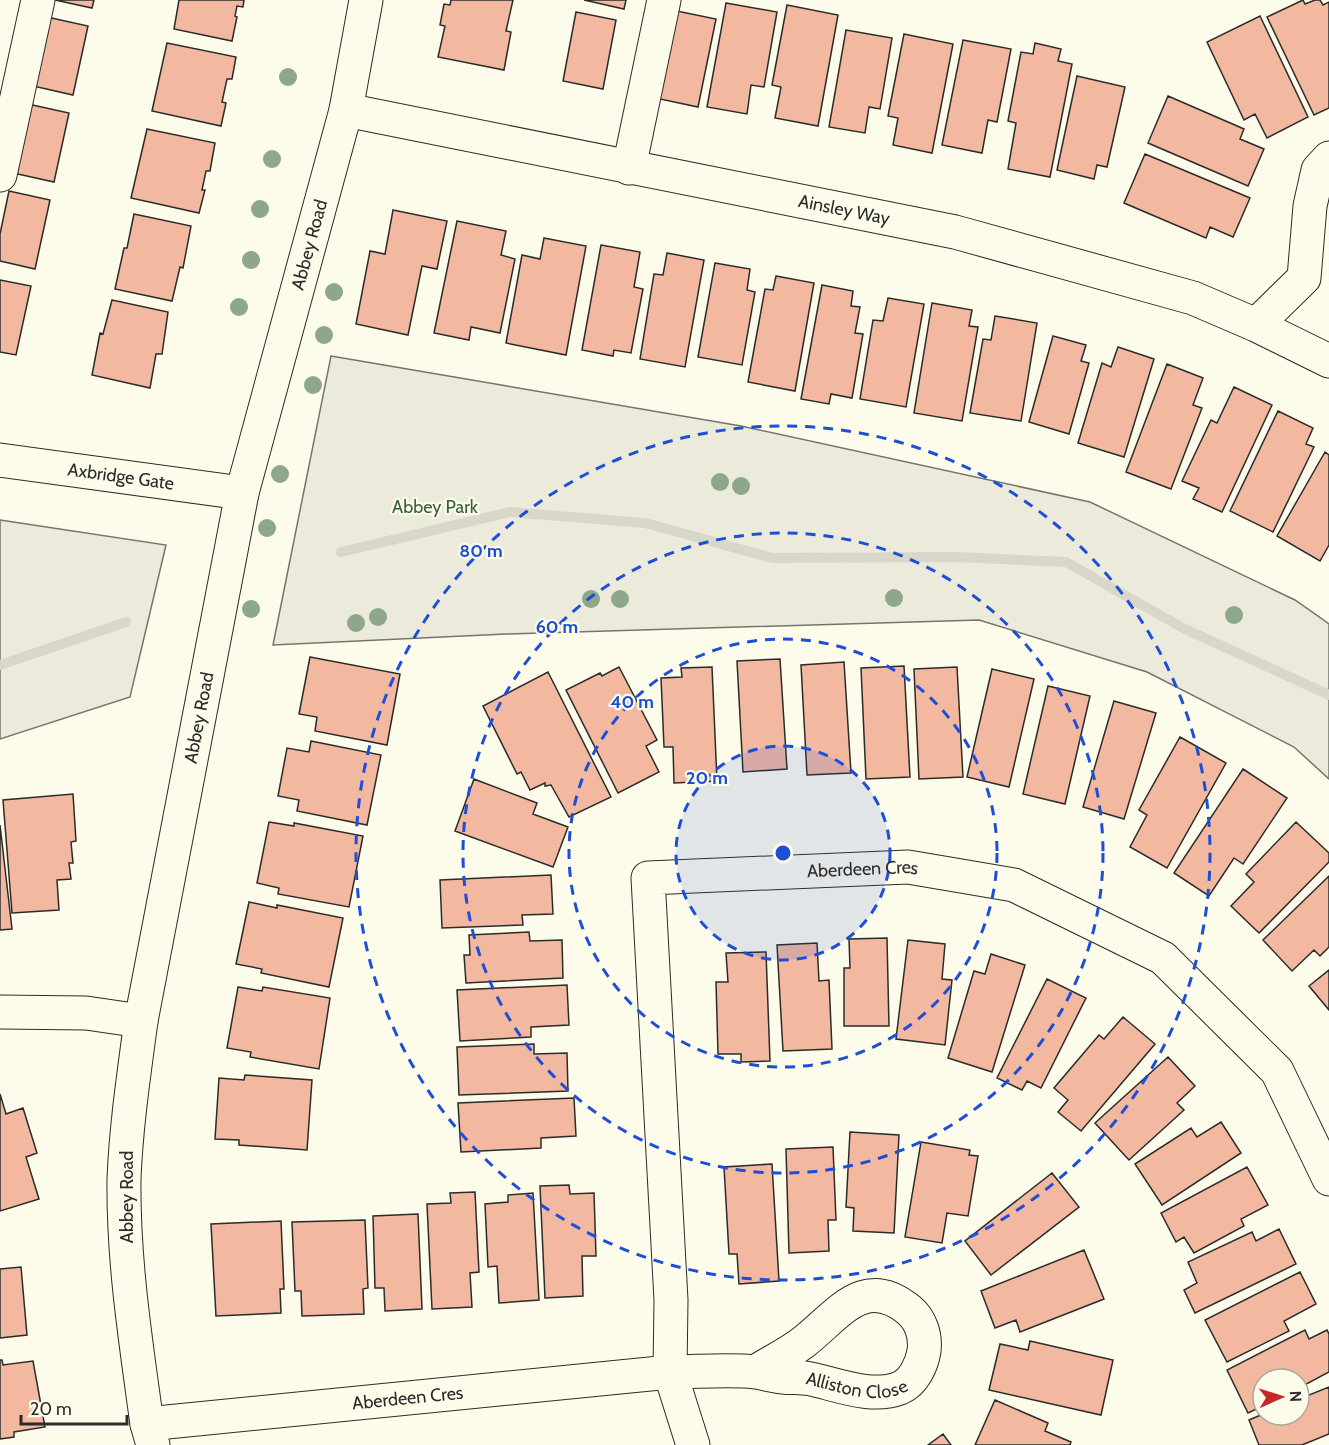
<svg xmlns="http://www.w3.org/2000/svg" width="1329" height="1445" font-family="Cabin,sans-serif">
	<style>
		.green { fill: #ecebdb; stroke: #74746e; stroke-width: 1.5 }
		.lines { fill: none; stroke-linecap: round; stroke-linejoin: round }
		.stream { stroke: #d8d7c9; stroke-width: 10 }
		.building { fill: #f2b8a0; stroke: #2b2b2b; stroke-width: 1.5 }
		.minor-casing { stroke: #2b2b2b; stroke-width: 35 }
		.minor { stroke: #fdfbea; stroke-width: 33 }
		.tree { fill: #8ea78a }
		.ring { fill: none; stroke: #1d4ed8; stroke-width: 3; stroke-dasharray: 10 8 }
		.labels { text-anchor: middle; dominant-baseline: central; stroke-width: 4.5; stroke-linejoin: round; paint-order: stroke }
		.street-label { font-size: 18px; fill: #2b2b2b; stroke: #fdfbea }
		.park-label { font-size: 18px; fill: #34623c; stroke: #fdfbea }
		.centre { fill: #1d4ed8; stroke: #fdfbea; stroke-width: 3 }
		.ring-label { font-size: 18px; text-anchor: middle; font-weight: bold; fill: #1d4ed8; stroke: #fdfbea; stroke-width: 4.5; stroke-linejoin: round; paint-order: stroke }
	</style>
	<rect width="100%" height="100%" fill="#fdfbea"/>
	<path class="green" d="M 331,356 L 741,426 L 1090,502 L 1295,600 L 1329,624 L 1329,779 L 1294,747 L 1147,672 L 979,620 L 506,634 L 273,645 Z
		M 0,520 L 166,545 L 130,697 L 0,739 Z"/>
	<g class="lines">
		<path class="stream" d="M 341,552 L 510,512 L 645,523 L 772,558 L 957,557 L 1066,562 L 1183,628 L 1329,695
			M 0,665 L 126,622"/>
	</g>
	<path class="building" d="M 55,0 L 94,0 L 92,8 Z
		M 179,0 L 244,0 L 243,7 L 237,6 L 235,16 L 237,17 L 232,41 L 174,29 Z
		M 451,0 L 513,0 L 506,31 L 511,32 L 504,70 L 438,57 L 445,26 L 440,25 L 444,4 L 450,5 Z
		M 584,0 L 626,0 L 624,9 Z
		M 1303,0 L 1305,4 L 1315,0 L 1320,0 L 1323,5 L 1329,2 L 1329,108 L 1314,115 L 1267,17 Z
		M 726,3 L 777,12 L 764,87 L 751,85 L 747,114 L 707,107 Z
		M 787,5 L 838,15 L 818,126 L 775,118 L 781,87 L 772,85 Z
		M 667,9 L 716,19 L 698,107 L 660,99 Z
		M 576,12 L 616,20 L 603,89 L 563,81 Z
		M 1260,16 L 1308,117 L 1267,138 L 1255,114 L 1244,120 L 1207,42 Z
		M 47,17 L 88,26 L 73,95 L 33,86 Z
		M 846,30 L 892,38 L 880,109 L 869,107 L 865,133 L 829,127 Z
		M 904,34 L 953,44 L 932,153 L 893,145 L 898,118 L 888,116 Z
		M 963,40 L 1011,49 L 997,122 L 988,120 L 982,153 L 942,145 Z
		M 167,43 L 236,57 L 232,79 L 227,79 L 222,102 L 226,103 L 221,126 L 152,111 Z
		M 1035,43 L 1061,49 L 1058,61 L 1072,64 L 1050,177 L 1008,169 L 1016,123 L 1008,121 L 1021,52 L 1033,54 Z
		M 1077,76 L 1125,87 L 1107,167 L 1097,165 L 1094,179 L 1057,170 Z
		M 1168,96 L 1244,129 L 1240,139 L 1264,149 L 1248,186 L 1148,143 Z
		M 28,104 L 69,113 L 54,182 L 13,173 Z
		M 147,129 L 215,143 L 210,171 L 206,171 L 202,190 L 205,190 L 199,213 L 131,198 Z
		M 1145,154 L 1250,198 L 1233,237 L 1210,227 L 1206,238 L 1124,203 Z
		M 9,191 L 50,200 L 35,269 L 0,261 L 0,234 Z
		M 393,210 L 447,221 L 437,269 L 422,266 L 408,335 L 356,324 L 370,251 L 385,254 Z
		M 134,214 L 191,226 L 183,268 L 180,267 L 172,301 L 115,289 L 124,248 L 127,248 Z
		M 457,221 L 506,231 L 501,255 L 515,259 L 500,333 L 471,327 L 469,340 L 434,333 Z
		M 544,238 L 586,246 L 566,355 L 506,343 L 522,255 L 540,259 Z
		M 601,245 L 640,252 L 634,287 L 643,289 L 631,353 L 614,350 L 613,356 L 582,350 Z
		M 667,253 L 704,260 L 685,367 L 640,359 L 654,274 L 663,275 Z
		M 715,263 L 750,269 L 747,290 L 755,292 L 742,365 L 698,357 Z
		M 776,276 L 814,283 L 795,391 L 748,382 L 765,289 L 773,290 Z
		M 0,280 L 31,286 L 16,355 L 0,352 Z
		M 822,285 L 853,291 L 851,306 L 860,307 L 855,333 L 863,334 L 852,398 L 831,394 L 829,404 L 801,399 Z
		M 888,298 L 924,304 L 906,407 L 860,399 L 873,320 L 883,321 Z
		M 112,300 L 168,312 L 162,354 L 156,354 L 150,388 L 92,375 L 100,333 L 103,334 Z
		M 932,303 L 972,310 L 969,326 L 978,327 L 962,421 L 914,413 Z
		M 995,316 L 1037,323 L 1021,421 L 970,413 L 983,339 L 991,340 Z
		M 1053,336 L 1086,345 L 1081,361 L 1089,363 L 1069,434 L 1029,422 Z
		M 1118,347 L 1154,359 L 1124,457 L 1078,443 L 1102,363 L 1111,367 Z
		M 1167,364 L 1203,378 L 1193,405 L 1202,408 L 1171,489 L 1126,472 Z
		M 1234,387 L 1272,405 L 1222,512 L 1193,499 L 1199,488 L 1182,481 L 1211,420 L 1217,423 Z
		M 1278,411 L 1313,428 L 1306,444 L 1314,447 L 1273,532 L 1230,511 Z
		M 1325,452 L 1329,455 L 1329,545 L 1320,561 L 1277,536 Z
		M 310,657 L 400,674 L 387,745 L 315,731 L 317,717 L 299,714 Z
		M 780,659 L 787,769 L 743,772 L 737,661 Z
		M 844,662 L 851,773 L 807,775 L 801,665 Z
		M 904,666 L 910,777 L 866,779 L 861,668 Z
		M 619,667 L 657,740 L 646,746 L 659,772 L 618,793 L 566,690 L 600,673 L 602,676 Z
		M 712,667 L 717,781 L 674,783 L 673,747 L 664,747 L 661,678 L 682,677 L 681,668 Z
		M 957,667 L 963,777 L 919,779 L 914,669 Z
		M 992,669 L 1034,679 L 1009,787 L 967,777 Z
		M 548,672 L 611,797 L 569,817 L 551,785 L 545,786 L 545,783 L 530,790 L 521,772 L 517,774 L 483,706 Z
		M 1048,686 L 1090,696 L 1065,804 L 1023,794 Z
		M 1114,701 L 1156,713 L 1124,819 L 1083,807 Z
		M 1180,737 L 1226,763 L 1167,868 L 1130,847 L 1147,815 L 1139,810 Z
		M 311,741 L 381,755 L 367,825 L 297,811 L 299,800 L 278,796 L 287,748 L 309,752 Z
		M 1243,769 L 1287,798 L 1243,864 L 1234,858 L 1209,896 L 1174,873 Z
		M 474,779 L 537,803 L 533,814 L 568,827 L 553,867 L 455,831 Z
		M 73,794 L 76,841 L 71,842 L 73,863 L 69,863 L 71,879 L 57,880 L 59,910 L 12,913 L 3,800 Z
		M 269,822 L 294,826 L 294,823 L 363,836 L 349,907 L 278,894 L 279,888 L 257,883 Z
		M 1296,822 L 1329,853 L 1329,862 L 1259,933 L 1231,906 L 1254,882 L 1246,874 Z
		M 0,825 L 12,929 L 0,930 Z
		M 551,875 L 553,914 L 522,915 L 523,925 L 442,928 L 440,880 Z
		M 1329,876 L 1329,947 L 1320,956 L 1314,950 L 1292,971 L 1263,940 Z
		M 249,902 L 277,908 L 277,905 L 343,918 L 329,987 L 261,973 L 262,969 L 236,964 Z
		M 529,932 L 530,941 L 562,940 L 563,978 L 466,983 L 464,955 L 470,955 L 469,935 Z
		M 887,938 L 889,1026 L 844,1026 L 844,968 L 850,968 L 849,939 Z
		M 908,940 L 945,944 L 942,979 L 952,980 L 945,1045 L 896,1039 Z
		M 817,943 L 819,981 L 829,980 L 832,1049 L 783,1051 L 777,945 Z
		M 766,952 L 770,1061 L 741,1062 L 741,1054 L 718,1054 L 716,982 L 728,982 L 726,953 Z
		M 991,954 L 1025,965 L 992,1072 L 948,1058 L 974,971 L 985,974 Z
		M 1329,970 L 1329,1010 L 1309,986 Z
		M 1047,979 L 1086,998 L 1041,1088 L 1027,1081 L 1022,1090 L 997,1078 Z
		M 567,985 L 569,1025 L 531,1027 L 531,1037 L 460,1041 L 457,990 Z
		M 238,987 L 262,991 L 263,987 L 330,998 L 319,1069 L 250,1057 L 251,1052 L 227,1048 Z
		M 1123,1017 L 1155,1044 L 1081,1131 L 1058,1112 L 1068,1100 L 1054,1088 L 1099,1035 L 1104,1039 Z
		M 534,1044 L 534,1054 L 567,1053 L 568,1091 L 459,1095 L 457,1047 Z
		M 1168,1057 L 1195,1086 L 1177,1103 L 1184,1110 L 1129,1160 L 1095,1123 Z
		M 245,1075 L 312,1080 L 307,1150 L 239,1145 L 239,1140 L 215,1139 L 219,1078 L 244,1080 Z
		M 0,1094 L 6,1114 L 23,1108 L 37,1153 L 26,1157 L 39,1199 L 0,1211 Z
		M 574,1098 L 576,1136 L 541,1138 L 541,1148 L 461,1152 L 458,1103 Z
		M 1221,1122 L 1241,1153 L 1162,1205 L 1135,1164 L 1191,1128 L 1197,1137 Z
		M 850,1132 L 899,1135 L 894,1233 L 853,1231 L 854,1208 L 846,1207 Z
		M 921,1142 L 970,1150 L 969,1155 L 978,1156 L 968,1216 L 947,1213 L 942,1243 L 905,1237 Z
		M 833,1147 L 836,1220 L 828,1220 L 829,1251 L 789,1253 L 786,1149 Z
		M 772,1164 L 779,1281 L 739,1284 L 737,1254 L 729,1254 L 724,1167 Z
		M 1247,1167 L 1268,1205 L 1241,1219 L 1244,1226 L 1194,1253 L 1184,1237 L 1176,1242 L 1161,1213 Z
		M 1052,1173 L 1079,1207 L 991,1275 L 965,1241 Z
		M 569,1185 L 570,1194 L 594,1193 L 596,1256 L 582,1256 L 583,1296 L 545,1298 L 540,1186 Z
		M 475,1192 L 479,1272 L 470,1273 L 472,1307 L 432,1309 L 427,1204 L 451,1203 L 450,1193 Z
		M 533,1193 L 539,1300 L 499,1303 L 497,1266 L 488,1267 L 485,1204 L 508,1202 L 508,1195 Z
		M 418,1214 L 422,1309 L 385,1311 L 384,1288 L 375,1288 L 373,1216 Z
		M 365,1220 L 368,1288 L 363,1289 L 364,1314 L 302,1316 L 301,1291 L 295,1291 L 292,1222 Z
		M 281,1221 L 284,1289 L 280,1289 L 281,1313 L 216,1316 L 211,1224 Z
		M 1279,1229 L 1296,1264 L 1195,1313 L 1184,1290 L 1197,1283 L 1188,1262 L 1252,1232 L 1256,1241 Z
		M 1084,1250 L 1104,1299 L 1020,1332 L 1016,1320 L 995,1328 L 981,1291 Z
		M 21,1267 L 27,1335 L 0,1338 L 0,1269 Z
		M 1300,1272 L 1316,1304 L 1284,1321 L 1289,1331 L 1227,1362 L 1205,1320 Z
		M 1305,1330 L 1309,1339 L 1327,1330 L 1329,1334 L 1329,1372 L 1299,1388 L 1299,1379 L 1263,1379 L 1263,1406 L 1248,1413 L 1227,1370 Z
		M 1030,1341 L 1113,1360 L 1101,1415 L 989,1390 L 1000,1344 L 1028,1350 Z
		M 0,1360 L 2,1360 L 3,1365 L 33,1361 L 45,1427 L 14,1432 L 14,1437 L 0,1439 Z
		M 1329,1387 L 1329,1434 L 1302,1445 L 1259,1445 L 1249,1420 L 1263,1414 L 1299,1415 L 1299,1399 Z
		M 995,1400 L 1048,1423 L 1045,1431 L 1071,1442 L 1070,1445 L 975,1445 Z
		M 943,1434 L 951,1445 L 928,1445 Z"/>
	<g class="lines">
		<defs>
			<g id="minor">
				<path id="s1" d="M 346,110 L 955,232 L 1193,298 L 1256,325 L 1329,361"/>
				<path d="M 629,168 L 664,0"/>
				<path d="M 0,175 L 38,0"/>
				<path d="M 1256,325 L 1304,278 L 1310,206 L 1318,170 L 1329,158"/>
				<path id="s2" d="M 0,460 L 242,493"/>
				<path d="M 0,1012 L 86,1013 L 141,1021"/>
				<path id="s3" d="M 147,1424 L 670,1372 C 698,1372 728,1369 756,1372 C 765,1374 774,1376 783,1377 C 792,1378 802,1377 811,1379 C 838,1385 872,1399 900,1388 C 914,1382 922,1364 924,1351 C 926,1336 921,1320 909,1310 C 864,1273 838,1315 805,1341 C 790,1353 771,1362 755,1372"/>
				<path id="s4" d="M 153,1445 L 147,1424 C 136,1343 123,1262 124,1179 C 126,1127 134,1073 141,1021 L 242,493 L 346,110 L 366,0"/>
				<path id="s5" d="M 693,1445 L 670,1372 L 671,1300 L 648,878 L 908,867 L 1014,885 L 1163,958 L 1277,1071 L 1329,1179"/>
			</g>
		</defs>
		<use href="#minor" class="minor-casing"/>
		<use href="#minor" class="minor"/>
	</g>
	<g class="tree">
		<circle cx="288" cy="77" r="9"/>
		<circle cx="272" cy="159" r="9"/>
		<circle cx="260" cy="209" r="9"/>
		<circle cx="251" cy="260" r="9"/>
		<circle cx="334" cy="292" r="9"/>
		<circle cx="239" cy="307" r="9"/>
		<circle cx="324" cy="335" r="9"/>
		<circle cx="313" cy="385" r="9"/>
		<circle cx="280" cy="474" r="9"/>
		<circle cx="720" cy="482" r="9"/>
		<circle cx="741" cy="486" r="9"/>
		<circle cx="267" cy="528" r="9"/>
		<circle cx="894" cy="598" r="9"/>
		<circle cx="591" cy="599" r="9"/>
		<circle cx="620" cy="599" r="9"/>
		<circle cx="251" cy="609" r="9"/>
		<circle cx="1234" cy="615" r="9"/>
		<circle cx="378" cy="617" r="9"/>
		<circle cx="356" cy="623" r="9"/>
	</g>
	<circle cx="783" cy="853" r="107" fill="#1d4ed8" fill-opacity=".12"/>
	<g class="ring">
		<circle cx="783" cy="853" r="107"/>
		<circle cx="783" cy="853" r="214"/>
		<circle cx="783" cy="853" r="320"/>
		<circle cx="783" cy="853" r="427"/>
	</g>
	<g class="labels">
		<g class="street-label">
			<text stroke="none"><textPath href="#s1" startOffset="508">Ainsley Way</textPath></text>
			<text stroke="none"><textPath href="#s4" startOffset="1222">Abbey Road</textPath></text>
			<text stroke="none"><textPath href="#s2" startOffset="122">Axbridge Gate</textPath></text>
			<text stroke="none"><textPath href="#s4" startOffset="736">Abbey Road</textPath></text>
			<text stroke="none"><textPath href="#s5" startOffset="786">Aberdeen Cres</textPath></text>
			<text transform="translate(127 1197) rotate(-90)">Abbey Road</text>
			<text stroke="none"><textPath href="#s3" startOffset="714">Alliston Close</textPath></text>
			<text stroke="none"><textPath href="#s3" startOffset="262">Aberdeen Cres</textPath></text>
		</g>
		<g class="park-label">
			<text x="435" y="507">Abbey Park</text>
		</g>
	</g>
	<circle cx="783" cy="853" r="9" class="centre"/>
	<g class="ring-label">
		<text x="481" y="557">80 m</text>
		<text x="557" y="633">60 m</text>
		<text x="632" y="708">40 m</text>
		<text x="707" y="784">20 m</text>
	</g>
	<g transform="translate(1281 1397) rotate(87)"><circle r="28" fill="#fdfbea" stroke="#a9a89e" stroke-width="1.5"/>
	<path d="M0-4.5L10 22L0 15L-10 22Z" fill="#c62828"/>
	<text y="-9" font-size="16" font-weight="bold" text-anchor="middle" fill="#2b2b2b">N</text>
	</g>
	<path d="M21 1415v9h106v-9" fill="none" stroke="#2b2b2b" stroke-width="3"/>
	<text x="30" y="1415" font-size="18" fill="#2b2b2b" stroke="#fdfbea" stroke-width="4.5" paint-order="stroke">20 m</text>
</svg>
